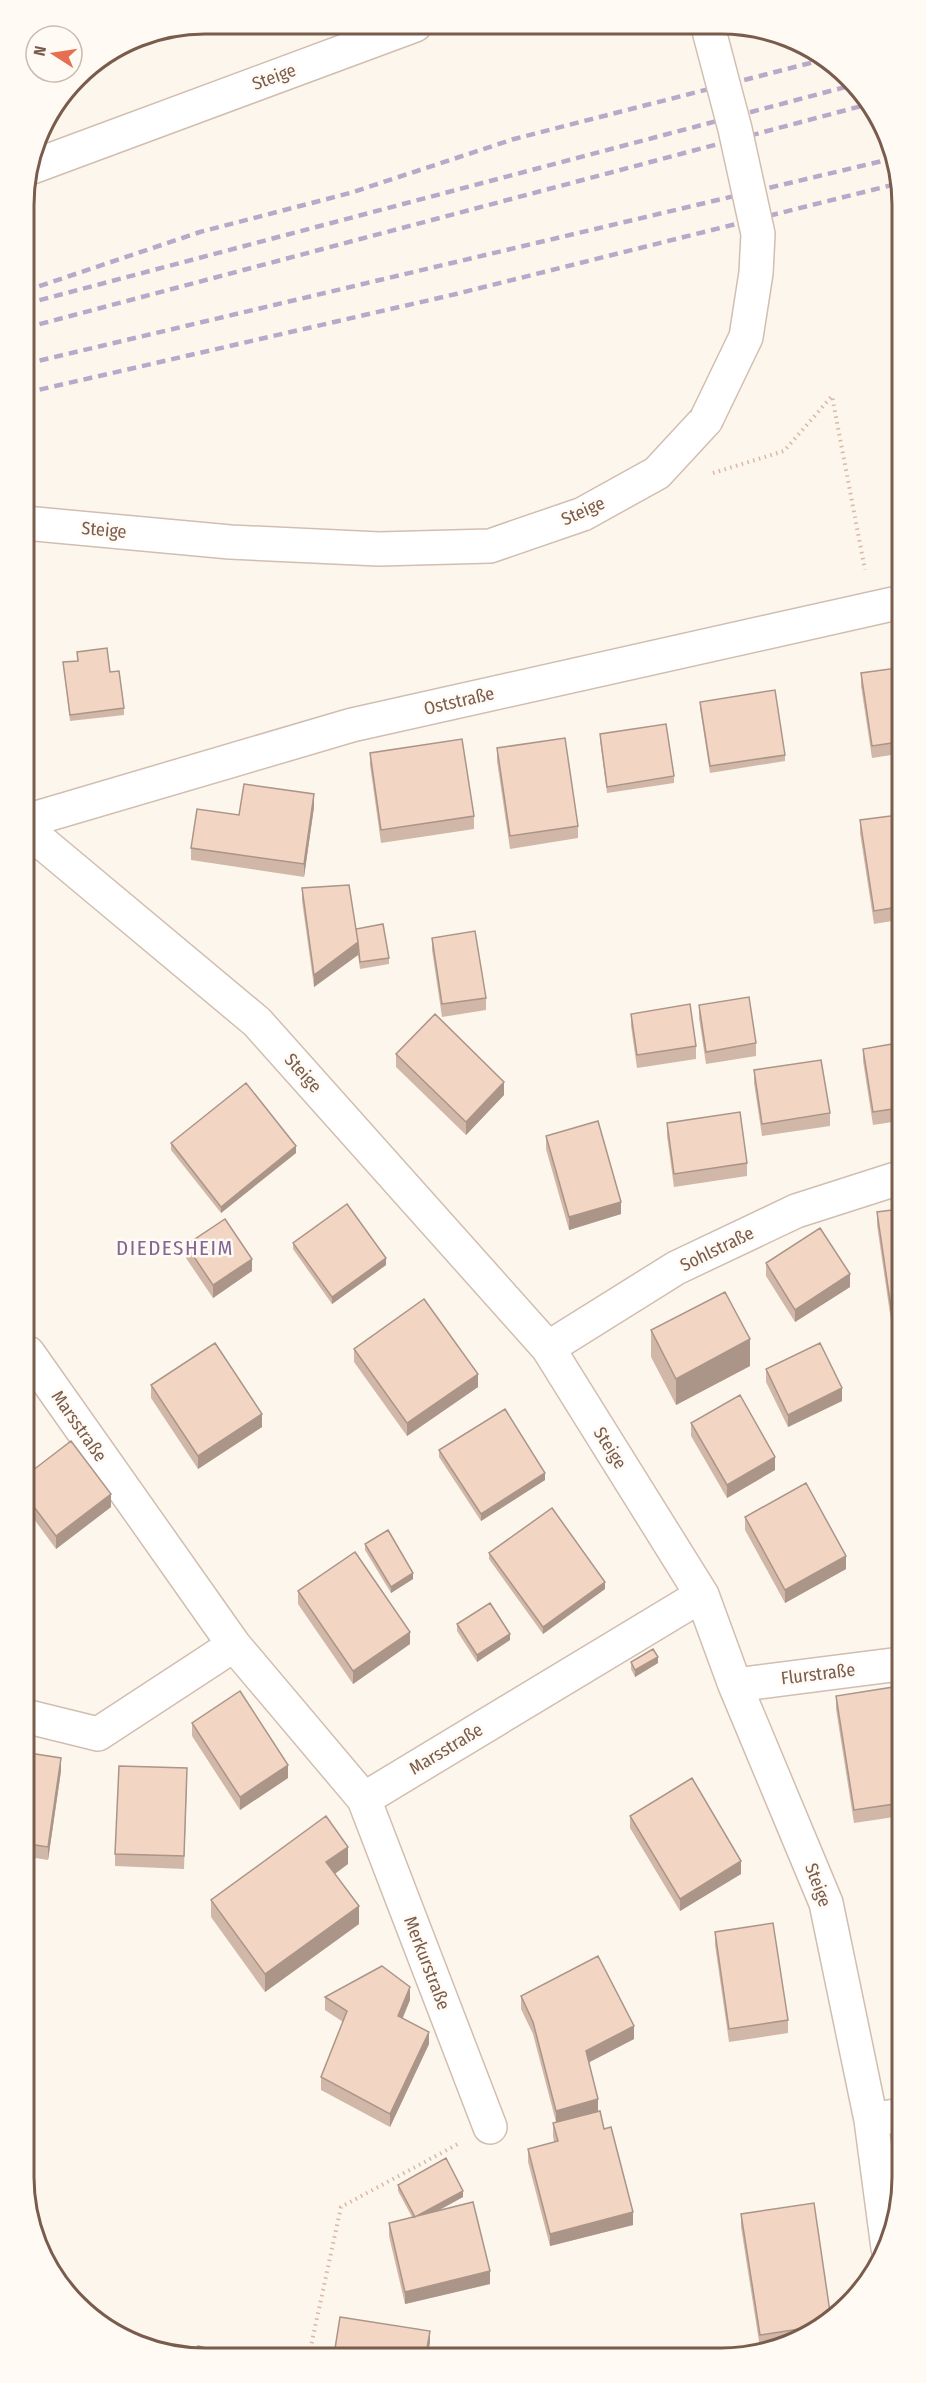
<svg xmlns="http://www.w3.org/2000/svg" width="926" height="2383" font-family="'Fira Sans Condensed',sans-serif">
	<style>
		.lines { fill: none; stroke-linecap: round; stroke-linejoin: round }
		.minor-casing { stroke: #d1beb0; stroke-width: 36 }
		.path { stroke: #d9b8a5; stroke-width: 4; stroke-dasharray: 1.5 4.5; stroke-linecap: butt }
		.minor { stroke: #fff; stroke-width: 33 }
		.rail { stroke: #b9a8c9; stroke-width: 4.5; stroke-dasharray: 9 6; stroke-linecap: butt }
		.minor-bridge-casing { stroke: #d1beb0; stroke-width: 36; stroke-linecap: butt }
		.minor-bridge { stroke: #fff; stroke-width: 33 }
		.wall { fill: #d1b7a8 }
		.shaded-wall { fill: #aa9588 }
		.building { fill: #f3d5c3; stroke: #aa9588; stroke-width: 1.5 }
		.labels { text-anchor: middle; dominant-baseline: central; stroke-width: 5; stroke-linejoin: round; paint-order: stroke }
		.street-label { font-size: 18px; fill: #7a5c4d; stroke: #fffaf3 }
		.quarter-label { font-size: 21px; letter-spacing: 1.5px; fill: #846695; stroke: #fffaf3 }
		.rim { fill: none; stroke: #7a5c4d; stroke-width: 3 }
	</style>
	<rect width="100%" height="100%" fill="#fdf6ec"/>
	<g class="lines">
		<defs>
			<path id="minor" d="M 32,167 L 415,25
				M 25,523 L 230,542 L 379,549 L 490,546 L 583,514 L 657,473 L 706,420
				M 26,821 L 352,725 L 897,603
				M 26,829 L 257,1022 L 548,1348 L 702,1595 L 735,1685 L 826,1903 L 871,2120 L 888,2248
				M 548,1348 L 676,1268 L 796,1211 L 899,1178
				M 28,1353 L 234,1645 L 364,1799 L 702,1595
				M 735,1685 L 900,1664
				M 29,1717 L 98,1734 L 234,1645
				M 364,1799 L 490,2127
				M 871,2120 L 901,2115"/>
		</defs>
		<use href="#minor" class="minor-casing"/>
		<path class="path" d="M 713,473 L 784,451 L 832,396 L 865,570
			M 309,2355 L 341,2207 L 458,2144"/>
		<use href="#minor" class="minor"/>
		<path class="rail" d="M 25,291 L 200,232 L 350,193 L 514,139 L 822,60
			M 25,304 L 853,85
			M 25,328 L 869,104
			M 25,364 L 895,158
			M 25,393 L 456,294 L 896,184"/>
		<defs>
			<path id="minor-bridge" d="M 706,420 L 746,337 L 756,273 L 758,234 L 735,129 L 708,27"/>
		</defs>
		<use href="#minor-bridge" class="minor-bridge-casing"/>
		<use href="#minor-bridge" class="minor-bridge"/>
	</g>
	<path class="wall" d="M 77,652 L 110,672 L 124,708 L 124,715 L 70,721 L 63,662 L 77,661 Z
		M 897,668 L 898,754 L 872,758 L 861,686 L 861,673 Z
		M 700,702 L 785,755 L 785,761 L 710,773 L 700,708 Z
		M 600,734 L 674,776 L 674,783 L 607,793 L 600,740 Z
		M 497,748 L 578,826 L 578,838 L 510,849 L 497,761 Z
		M 370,753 L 474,816 L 474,829 L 381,843 L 370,765 Z
		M 314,807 L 304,877 L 191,860 L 191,848 L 239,815 Z
		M 898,815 L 898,920 L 874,924 L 860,833 L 860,820 Z
		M 302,888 L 356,929 L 389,958 L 389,964 L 360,969 L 358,955 L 314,987 L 302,901 Z
		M 432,938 L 486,998 L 486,1010 L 442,1017 L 432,950 Z
		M 699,1005 L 756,1043 L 756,1056 L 706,1064 L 699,1018 Z
		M 631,1014 L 696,1046 L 696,1059 L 637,1068 L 631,1026 Z
		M 898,1043 L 899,1121 L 873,1125 L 863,1061 L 863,1049 Z
		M 396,1054 L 504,1095 L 466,1135 L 396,1067 Z
		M 754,1070 L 830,1113 L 830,1126 L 762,1136 L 754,1083 Z
		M 667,1123 L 747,1163 L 747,1176 L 674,1187 L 667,1136 Z
		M 546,1136 L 621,1214 L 569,1230 L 546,1149 Z
		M 171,1143 L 296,1153 L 221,1213 L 171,1150 Z
		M 899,1209 L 899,1347 L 895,1348 L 877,1225 L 877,1212 Z
		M 293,1243 L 386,1265 L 332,1304 L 293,1249 Z
		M 186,1245 L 252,1271 L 213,1298 L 186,1258 Z
		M 766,1263 L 850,1287 L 795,1322 L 766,1276 Z
		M 651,1330 L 750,1366 L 676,1405 L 651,1357 Z
		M 354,1349 L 478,1387 L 407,1436 L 354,1362 Z
		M 766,1369 L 842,1401 L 788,1427 L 766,1382 Z
		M 151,1385 L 262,1427 L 198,1469 L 151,1398 Z
		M 691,1423 L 775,1470 L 727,1498 L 691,1436 Z
		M 439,1450 L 545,1480 L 481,1521 L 439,1457 Z
		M 28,1474 L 111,1507 L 56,1549 L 28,1511 Z
		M 745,1517 L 846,1569 L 785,1603 L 745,1530 Z
		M 365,1544 L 413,1579 L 391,1593 L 365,1550 Z
		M 489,1553 L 605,1589 L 543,1634 L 489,1559 Z
		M 298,1591 L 410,1644 L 353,1684 L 298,1604 Z
		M 457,1624 L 510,1640 L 477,1662 L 457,1631 Z
		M 631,1662 L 658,1663 L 635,1677 L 631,1669 Z
		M 900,1686 L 901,1816 L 854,1823 L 836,1709 L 836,1696 Z
		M 192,1723 L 288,1778 L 240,1810 L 192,1736 Z
		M 29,1753 L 61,1771 L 48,1860 L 29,1857 Z
		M 187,1781 L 184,1869 L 115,1866 L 115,1854 Z
		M 630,1816 L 741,1874 L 680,1911 L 630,1828 Z
		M 901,1837 L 901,1875 L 897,1851 L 897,1838 Z
		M 348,1864 L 335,1874 L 359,1924 L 265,1992 L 211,1917 L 211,1900 Z
		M 715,1932 L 788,2020 L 788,2033 L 729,2042 L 715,1945 Z
		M 521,1996 L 634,2039 L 589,2062 L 598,2111 L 633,2225 L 550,2246 L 528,2162 L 528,2149 L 554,2142 L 553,2136 L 553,2123 L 556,2122 L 533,2034 L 521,2009 Z
		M 325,1997 L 410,2000 L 403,2018 L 429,2044 L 390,2127 L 321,2090 L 321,2077 L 343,2022 L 325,2010 Z
		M 398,2185 L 463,2197 L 438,2211 L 490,2284 L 405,2304 L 389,2236 L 389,2223 L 412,2217 L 398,2191 Z
		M 741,2214 L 831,2319 L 821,2329 L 788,2343 L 760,2348 L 741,2227 Z"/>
	<path class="shaded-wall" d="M 314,794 L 314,807 L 304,877 L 304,864 Z
		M 358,942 L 358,955 L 314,987 L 314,975 Z
		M 504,1082 L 504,1095 L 466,1135 L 466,1122 Z
		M 296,1146 L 296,1153 L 221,1213 L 221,1207 Z
		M 621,1202 L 621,1214 L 569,1230 L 569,1217 Z
		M 386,1258 L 386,1265 L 332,1304 L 332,1297 Z
		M 252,1259 L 252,1271 L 213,1298 L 213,1285 Z
		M 850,1274 L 850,1287 L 795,1322 L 795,1310 Z
		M 750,1339 L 750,1366 L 676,1405 L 676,1379 Z
		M 478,1374 L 478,1387 L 407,1436 L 407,1423 Z
		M 842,1388 L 842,1401 L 788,1427 L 788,1415 Z
		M 262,1414 L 262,1427 L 198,1469 L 198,1456 Z
		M 775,1457 L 775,1470 L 727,1498 L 727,1485 Z
		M 545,1473 L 545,1480 L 481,1521 L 481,1514 Z
		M 111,1494 L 111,1507 L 56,1549 L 56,1536 Z
		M 846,1556 L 846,1569 L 785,1603 L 785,1590 Z
		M 413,1573 L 413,1579 L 391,1593 L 391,1587 Z
		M 605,1582 L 605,1589 L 543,1634 L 543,1627 Z
		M 410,1632 L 410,1644 L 353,1684 L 353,1671 Z
		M 510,1634 L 510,1640 L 477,1662 L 477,1655 Z
		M 658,1657 L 658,1663 L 635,1677 L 635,1670 Z
		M 61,1758 L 61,1771 L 48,1860 L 48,1847 Z
		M 288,1765 L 288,1778 L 240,1810 L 240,1797 Z
		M 348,1847 L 348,1864 L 326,1880 L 326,1862 Z
		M 741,1861 L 741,1874 L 680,1911 L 680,1899 Z
		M 359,1906 L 359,1924 L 265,1992 L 265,1974 Z
		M 410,1987 L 410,2000 L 398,2028 L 398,2016 Z
		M 634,2026 L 634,2039 L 586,2064 L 586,2051 Z
		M 429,2032 L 429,2044 L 390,2127 L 390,2114 Z
		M 598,2099 L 598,2112 L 556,2123 L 556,2111 Z
		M 463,2191 L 463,2197 L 415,2223 L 415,2217 Z
		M 633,2212 L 633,2225 L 550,2246 L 550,2234 Z
		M 490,2271 L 490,2284 L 405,2304 L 405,2292 Z
		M 430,2331 L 430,2343 L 428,2354 L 426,2354 Z"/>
	<path class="building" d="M 107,648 L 110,672 L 119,671 L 124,708 L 70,715 L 63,662 L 78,661 L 77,652 Z
		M 897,668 L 898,742 L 872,746 L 861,673 Z
		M 775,690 L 785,755 L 710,766 L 700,702 Z
		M 666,724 L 674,776 L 607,787 L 600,734 Z
		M 565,738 L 578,826 L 510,836 L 497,748 Z
		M 462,739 L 474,816 L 381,830 L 370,753 Z
		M 244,784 L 314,794 L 304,864 L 191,848 L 197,809 L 239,815 Z
		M 898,815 L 898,907 L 874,911 L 860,820 Z
		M 349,885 L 358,942 L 314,975 L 302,888 Z
		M 383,924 L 389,958 L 360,962 L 358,942 L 356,929 Z
		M 475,931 L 486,998 L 442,1004 L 432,938 Z
		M 749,997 L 756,1043 L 706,1052 L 699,1005 Z
		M 690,1004 L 696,1046 L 637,1055 L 631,1014 Z
		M 435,1014 L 504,1082 L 466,1122 L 396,1054 Z
		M 898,1043 L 899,1108 L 873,1112 L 863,1049 Z
		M 821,1060 L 830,1113 L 762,1124 L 754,1070 Z
		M 246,1083 L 296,1146 L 221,1207 L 171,1143 Z
		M 740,1112 L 747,1163 L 674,1174 L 667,1123 Z
		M 598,1121 L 621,1202 L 569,1217 L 546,1136 Z
		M 347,1204 L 386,1258 L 332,1297 L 293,1243 Z
		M 899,1209 L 899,1334 L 895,1335 L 877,1212 Z
		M 225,1219 L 252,1259 L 213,1285 L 186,1245 Z
		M 820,1228 L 850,1274 L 795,1310 L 766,1263 Z
		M 725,1292 L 750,1339 L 676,1379 L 651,1330 Z
		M 424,1299 L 478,1374 L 407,1423 L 354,1349 Z
		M 215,1343 L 262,1414 L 198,1456 L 151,1385 Z
		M 820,1343 L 842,1388 L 788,1415 L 766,1369 Z
		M 740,1395 L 775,1457 L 727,1485 L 691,1423 Z
		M 505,1409 L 545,1473 L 481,1514 L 439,1450 Z
		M 71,1441 L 111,1494 L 56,1536 L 28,1499 L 28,1474 Z
		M 806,1483 L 846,1556 L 785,1590 L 745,1517 Z
		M 552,1508 L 605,1582 L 543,1627 L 489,1553 Z
		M 388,1530 L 413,1573 L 391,1587 L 365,1544 Z
		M 355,1552 L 410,1632 L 353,1671 L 298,1591 Z
		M 490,1603 L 510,1634 L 477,1655 L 457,1624 Z
		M 653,1649 L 658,1657 L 635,1670 L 631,1662 Z
		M 900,1686 L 901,1803 L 854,1810 L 836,1696 Z
		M 240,1691 L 288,1765 L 240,1797 L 192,1723 Z
		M 29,1753 L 61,1758 L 48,1847 L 29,1844 Z
		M 119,1766 L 187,1768 L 184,1856 L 115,1854 Z
		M 692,1778 L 741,1861 L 680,1899 L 630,1816 Z
		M 326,1816 L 348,1847 L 326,1862 L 359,1906 L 265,1974 L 211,1900 Z
		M 901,1837 L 901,1862 L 897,1838 Z
		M 773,1923 L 788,2020 L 729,2029 L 715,1932 Z
		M 598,1956 L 634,2026 L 586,2051 L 598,2099 L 556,2111 L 533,2022 L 521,1996 Z
		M 382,1966 L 410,1987 L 398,2016 L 429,2032 L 390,2114 L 321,2077 L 347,2011 L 325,1997 Z
		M 600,2111 L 604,2129 L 611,2127 L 633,2212 L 550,2234 L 528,2149 L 558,2141 L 553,2123 Z
		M 446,2158 L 463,2191 L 415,2217 L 398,2185 Z
		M 473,2202 L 490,2271 L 405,2292 L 389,2223 Z
		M 814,2203 L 831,2319 L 825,2325 L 760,2335 L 741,2214 Z
		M 340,2317 L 430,2331 L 426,2354 L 334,2355 Z
		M 198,2346 L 239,2355 L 196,2355 Z"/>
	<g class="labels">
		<g class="street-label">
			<text transform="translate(274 77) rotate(-20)">Steige</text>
			<text transform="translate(583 511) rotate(-24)">Steige</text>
			<text transform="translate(104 530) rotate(5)">Steige</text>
			<text transform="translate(459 701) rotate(-13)">Oststraße</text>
			<text transform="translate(303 1073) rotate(48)">Steige</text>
			<text transform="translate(717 1249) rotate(-26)">Sohlstraße</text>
			<text transform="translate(79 1426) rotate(55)">Marsstraße</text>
			<text transform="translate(610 1448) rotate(58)">Steige</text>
			<text transform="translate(818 1674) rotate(-7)">Flurstraße</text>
			<text transform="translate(446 1749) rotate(-31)">Marsstraße</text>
			<text transform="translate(818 1885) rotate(70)">Steige</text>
			<text transform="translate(427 1963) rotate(69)">Merkurstraße</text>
		</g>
		<g class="quarter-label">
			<text x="175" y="1248">DIEDESHEIM</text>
		</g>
	</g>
	<path d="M0 0H926V2383H0ZM205 34H721A171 171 0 0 1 892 205V2177A171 171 0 0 1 721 2348H205A171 171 0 0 1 34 2177V205A171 171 0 0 1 205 34Z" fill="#fffaf3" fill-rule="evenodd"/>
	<path class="rim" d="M205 34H721A171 171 0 0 1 892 205V2177A171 171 0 0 1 721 2348H205A171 171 0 0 1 34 2177V205A171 171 0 0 1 205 34Z"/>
	<g transform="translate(54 54) rotate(282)"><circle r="28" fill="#fffaf3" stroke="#cabbb1" stroke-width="1.5"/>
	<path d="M0-4.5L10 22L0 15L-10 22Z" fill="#e76f51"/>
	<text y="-9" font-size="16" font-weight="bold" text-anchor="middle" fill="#7a5c4d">N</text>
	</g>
</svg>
